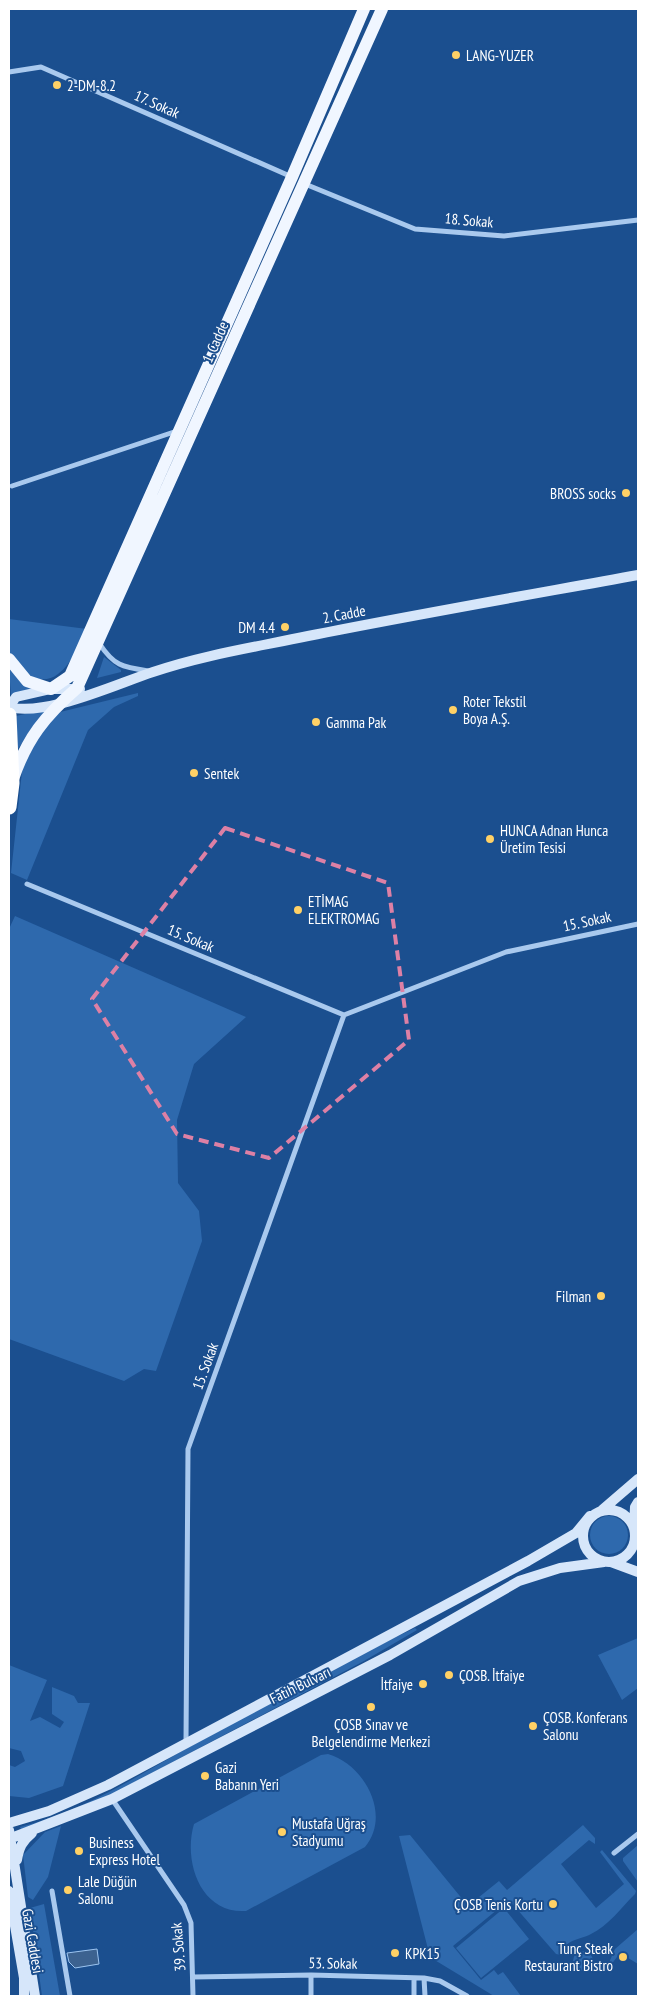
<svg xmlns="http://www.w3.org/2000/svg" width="647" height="2005" font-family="'PT Sans Narrow',sans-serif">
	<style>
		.green { fill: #2e69ad }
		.water { fill: #3c6290; stroke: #9cc4f0 }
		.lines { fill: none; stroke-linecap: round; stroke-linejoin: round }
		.street { stroke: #a9c9ee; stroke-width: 5 }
		.secondary { stroke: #d6e6fa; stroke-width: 10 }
		.primary { stroke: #f0f6ff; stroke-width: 12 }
		.highway { stroke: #fff; stroke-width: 15 }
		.marked { fill: none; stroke: #dd80a5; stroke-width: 4; stroke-dasharray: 10 6; stroke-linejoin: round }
		.poi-dot { fill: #ffd166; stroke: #1b4f8f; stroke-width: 2 }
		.labels { text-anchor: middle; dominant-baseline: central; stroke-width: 4; stroke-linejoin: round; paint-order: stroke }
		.poi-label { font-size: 15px; fill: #fff; stroke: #1b4f8f; text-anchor: start }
		.street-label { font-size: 15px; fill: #fff; stroke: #1b4f8f }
	</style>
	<rect width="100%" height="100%" fill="#1b4f8f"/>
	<path class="green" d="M 9,619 L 87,629 C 79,644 72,664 58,674 C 40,688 16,672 10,653 C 7,643 9,629 9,619 Z
		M 104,657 L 121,670 L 121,672 L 97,678 Z
		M 9,669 L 22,682 L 38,688 L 11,695 Z
		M 138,693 L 138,696 L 114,707 L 88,730 L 27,880 L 11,873 L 23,762 L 52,714 Z
		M 48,709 L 33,726 L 18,749 L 16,716 Z
		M 15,916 L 246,1017 L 194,1064 L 177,1120 L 178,1183 L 199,1211 L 202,1241 L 156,1371 L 144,1369 L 124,1381 L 9,1339 L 9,929 Z
		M590 1535a19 19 0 1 1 38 0a19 19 0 1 1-38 0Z
		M 415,1628 L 417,1630 L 364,1661 L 101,1800 L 21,1830 L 20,1827 C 80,1812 131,1780 184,1750 C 261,1708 336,1665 415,1628 Z
		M 638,1638 L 638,1688 L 622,1700 L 598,1655 Z
		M 9,1665 L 47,1680 L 30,1721 L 40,1717 L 60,1728 L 64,1722 L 52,1714 L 52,1687 L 74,1696 L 78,1703 L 90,1703 L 63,1786 L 29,1798 L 9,1796 L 9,1765 L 15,1767 L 25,1761 L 21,1751 L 9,1748 Z
		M 328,1754 C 364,1764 392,1815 365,1847 L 246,1911 C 200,1914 183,1861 194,1824 L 321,1755 Z
		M 583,1825 L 595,1838 L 595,1844 L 589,1840 L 561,1864 L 596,1908 L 624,1884 L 600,1852 L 602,1850 L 636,1891 L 635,1894 C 622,1907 608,1926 591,1934 C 578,1941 566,1938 561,1955 L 556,1954 L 509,1900 L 453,1946 L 481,1980 L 494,1970 L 498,1975 L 503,1972 L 521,1996 L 494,1996 L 433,1959 L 429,1953 L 399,1836 L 410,1835 L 468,1906 L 499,1881 L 507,1890 Z
		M 61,1826 L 48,1877 L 33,1900 L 28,1897 L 23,1855 L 45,1832 Z
		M 638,1845 L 638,1882 L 623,1861 L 623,1858 Z
		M 44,1904 L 60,1996 L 42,1996 L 30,1908 Z
		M 504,1908 L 529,1939 L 481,1978 L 456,1948 Z
		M 638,1929 L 638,1964 L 620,1953 L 604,1974 L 615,1949 Z
		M573 1961a10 10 0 1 1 20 0a10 10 0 1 1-20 0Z"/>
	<path class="water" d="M 97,1949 L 99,1964 L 75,1968 L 69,1962 L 67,1953 Z"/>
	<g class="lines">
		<path class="street" d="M 9,72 L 41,67 L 292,177
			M 305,184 L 415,229 L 504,236 L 638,220
			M 12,486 L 177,431
			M 99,643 C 114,666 122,667 149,671
			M 27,884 L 344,1015
			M 186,1742 L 188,1449 L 344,1015 L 506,952 L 638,924
			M 112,1799 L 184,1905 L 191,1923 L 193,1996
			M 614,1853 L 638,1834
			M 52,1891 L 70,1996
			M 311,1975 L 311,1996
			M 193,1977 L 311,1975 L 424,1978 L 440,1981 L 467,1996
			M 414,1978 L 414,1996
			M 424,1978 L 425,1996"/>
		<path class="secondary" d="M 9,707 C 46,717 116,684 153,672 C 203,655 256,647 308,636 C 418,614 528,595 638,575
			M 9,707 L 16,697 L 51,689 L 80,689
			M583 1536a26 26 0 1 1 52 0a26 26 0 1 1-52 0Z
			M 602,1510 L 638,1479
			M 634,1526 L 635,1507 L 638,1502
			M 611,1562 L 638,1572
			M 9,1823 L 49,1811 L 108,1785 L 528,1561 L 576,1533 L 590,1516
			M 9,1830 L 35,1996
			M 9,1839 L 112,1799 L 390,1655 L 519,1581 L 560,1568 L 604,1562
			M 17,1860 C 19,1848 22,1841 32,1833
			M 9,1891 L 24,1978 L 24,1996"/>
		<path class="primary" d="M 9,659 L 27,681 L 51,689 L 70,676 L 292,177 L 364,9
			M 13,779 C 27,738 45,716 77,688 L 382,9"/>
		<path class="highway" d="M 9,715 L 12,783 L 9,807"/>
	</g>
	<path class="marked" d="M 225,828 L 388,883 L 409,1040 L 269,1158 L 177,1134 L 92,999 Z"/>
	<g class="poi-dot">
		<circle cx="456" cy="55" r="5"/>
		<circle cx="57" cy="85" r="5"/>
		<circle cx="626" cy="493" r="5"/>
		<circle cx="285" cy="627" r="5"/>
		<circle cx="453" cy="710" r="5"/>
		<circle cx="316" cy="722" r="5"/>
		<circle cx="194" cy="773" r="5"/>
		<circle cx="490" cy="839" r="5"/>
		<circle cx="298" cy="910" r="5"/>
		<circle cx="601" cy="1296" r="5"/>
		<circle cx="449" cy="1675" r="5"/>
		<circle cx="423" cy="1684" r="5"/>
		<circle cx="371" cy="1707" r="5"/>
		<circle cx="533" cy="1726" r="5"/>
		<circle cx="205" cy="1776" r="5"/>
		<circle cx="282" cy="1832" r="5"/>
		<circle cx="79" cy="1851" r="5"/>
		<circle cx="68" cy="1890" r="5"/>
		<circle cx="553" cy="1904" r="5"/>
		<circle cx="395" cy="1953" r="5"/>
		<circle cx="623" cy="1957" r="5"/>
	</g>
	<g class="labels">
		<g class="poi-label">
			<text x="466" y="55">LANG-YUZER</text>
			<text x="67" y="85">2-DM-8.2</text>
			<text x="616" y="493" text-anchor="end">BROSS socks</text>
			<text x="275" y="627" text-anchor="end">DM 4.4</text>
			<text x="463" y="701">Roter Tekstil<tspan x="463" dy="17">Boya A.Ş.</tspan></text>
			<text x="326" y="722">Gamma Pak</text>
			<text x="204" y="773">Sentek</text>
			<text x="500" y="830">HUNCA Adnan Hunca<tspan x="500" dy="17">Üretim Tesisi</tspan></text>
			<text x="308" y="901">ETİMAG<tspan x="308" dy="17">ELEKTROMAG</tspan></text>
			<text x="591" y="1296" text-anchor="end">Filman</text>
			<text x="459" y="1675">ÇOSB. İtfaiye</text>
			<text x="413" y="1684" text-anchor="end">İtfaiye</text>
			<text x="543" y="1717">ÇOSB. Konferans<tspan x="543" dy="17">Salonu</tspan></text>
			<text x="371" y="1724" text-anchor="middle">ÇOSB Sınav ve<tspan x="371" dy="17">Belgelendirme Merkezi</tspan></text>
			<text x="215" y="1767">Gazi<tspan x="215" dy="17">Babanın Yeri</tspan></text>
			<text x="292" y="1823">Mustafa Uğraş<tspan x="292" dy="17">Stadyumu</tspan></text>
			<text x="89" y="1842">Business<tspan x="89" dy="17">Express Hotel</tspan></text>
			<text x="78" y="1881">Lale Düğün<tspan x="78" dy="17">Salonu</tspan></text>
			<text x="543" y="1904" text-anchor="end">ÇOSB Tenis Kortu</text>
			<text x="613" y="1948" text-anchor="end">Tunç Steak<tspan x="613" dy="17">Restaurant Bistro</tspan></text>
			<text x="405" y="1953">KPK15</text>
		</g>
		<g class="street-label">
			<text transform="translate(157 104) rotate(24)">17. Sokak</text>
			<text transform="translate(469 220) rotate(5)">18. Sokak</text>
			<text transform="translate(215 342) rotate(-66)">1. Cadde</text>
			<text transform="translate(344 614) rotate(-11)">2. Cadde</text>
			<text transform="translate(587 921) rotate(-12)">15. Sokak</text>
			<text transform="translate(191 938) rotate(23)">15. Sokak</text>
			<text transform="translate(205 1366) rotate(-70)">15. Sokak</text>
			<text transform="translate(300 1685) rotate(-26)">Fatih Bulvarı</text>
			<text transform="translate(33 1941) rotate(80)">Gazi Caddesi</text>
			<text transform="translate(178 1947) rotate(-95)">39. Sokak</text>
			<text transform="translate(333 1963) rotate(1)">53. Sokak</text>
		</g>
	</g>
	<rect width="647" height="2005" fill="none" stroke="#ffffff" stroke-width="20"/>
</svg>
